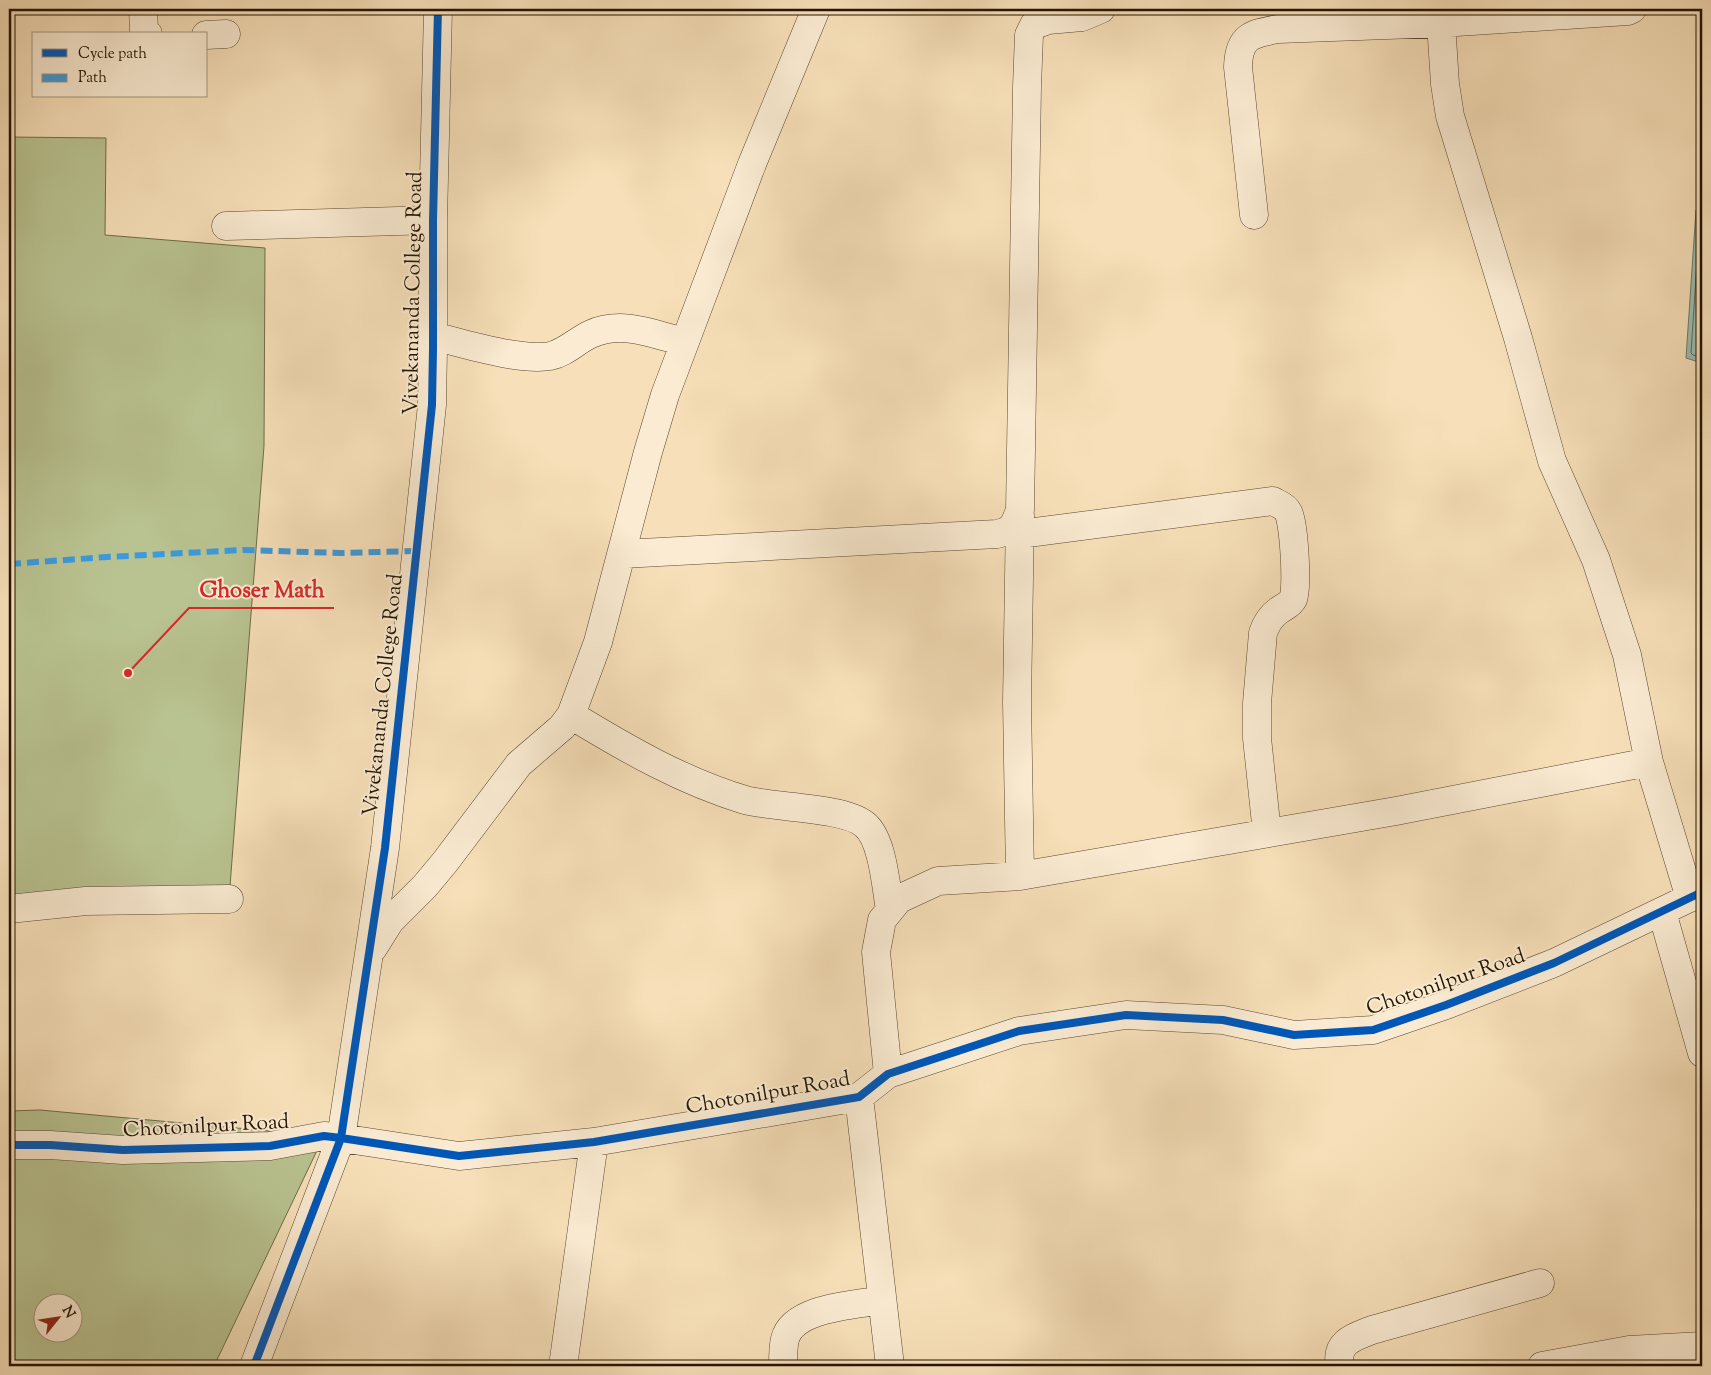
<svg xmlns="http://www.w3.org/2000/svg" width="1711" height="1375" font-family="'Sorts Mill Goudy',serif">
	<style>
		.green { fill: #b9c391; stroke: #6e6c49; fill-rule: evenodd }
		.water { fill: #9dbdb3; stroke: #6d796c }
		.lines { fill: none; stroke-linecap: round; stroke-linejoin: round }
		.shore { stroke: #60685a; stroke-width: 1 }
		.minor-casing { stroke: #59472f; stroke-width: 29 }
		.minor { stroke: #faebd2; stroke-width: 28 }
		.quiet { stroke: #3c9add; stroke-width: 6; stroke-dasharray: 12 6; stroke-linecap: butt }
		.cycleway-casing { stroke: #faebd2; stroke-width: 11 }
		.cycleway { stroke: #0057b8; stroke-width: 8 }
		.labels { text-anchor: middle; dominant-baseline: central; stroke-width: 4; stroke-linejoin: round; paint-order: stroke }
		.street-label { font-size: 21px; fill: #241401; stroke: #faebd2 }
		.leader { fill: none; stroke: #d62828; stroke-width: 2 }
		.callout-dot { fill: #d62828; stroke: #faebd2; stroke-width: 2 }
		.callout-label { font-size: 22px; text-anchor: middle; font-weight: bold; fill: #d62828; stroke: #faebd2; stroke-width: 4; stroke-linejoin: round; paint-order: stroke }
	</style>
	<rect width="100%" height="100%" fill="#f7e0b9"/>
	<filter id="stains"><feTurbulence type="fractalNoise" baseFrequency=".004" numOctaves="4"/><feColorMatrix values="0 0 0 0 .2 0 0 0 0 .09 0 0 0 0 .02 0 0 0 .5 -.17"/></filter>
	<radialGradient id="worn" r=".72"><stop offset=".6" stop-color="#630" stop-opacity="0"/><stop offset="1" stop-color="#630" stop-opacity=".3"/></radialGradient>
	<path class="green" d="M 9,137 L 106,138 L 105,235 L 265,248 L 264,446 L 229,899 L 9,915 Z
		M 40,1110 L 324,1136 L 214,1366 L 9,1366 L 9,1111 ZM 42,1302 L 72,1302 L 72,1332 L 42,1332 Z"/>
	<path class="water" d="M 1702,207 L 1702,363 L 1686,358 L 1696,210 Z"/>
	<g class="lines">
		<path class="shore" d="M 1702,212 L 1700,215 L 1691,353 L 1693,355 L 1702,358
			M 1702,280 L 1698,348 L 1702,351"/>
		<defs>
			<path id="minor" d="M 143,9 L 144,31 L 148,34
				M 1632,9 L 1628,11 L 1441,23 L 1445,84 L 1450,116 L 1518,338 L 1552,461 L 1596,560 L 1627,655 L 1649,762 L 1690,898
				M 206,35 L 226,34
				M 1254,215 L 1238,67 C 1239,36 1251,34 1278,29 L 1441,23
				M 226,226 L 433,220
				M 433,336 C 465,344 519,361 550,356 C 566,353 577,340 591,334 C 622,320 653,334 684,342
				M 1020,515 L 1017,702 L 1020,876
				M 1020,534 L 1273,501 C 1278,504 1285,506 1288,512 C 1294,520 1298,591 1293,599 C 1290,605 1283,607 1278,611 C 1270,617 1266,624 1263,633 L 1257,703 L 1257,738 L 1267,833
				M 622,554 L 997,534 C 1014,530 1014,525 1020,510 L 1027,87 L 1029,35 L 1034,25 L 1048,20 L 1082,17 L 1101,9
				M 571,715 C 627,749 682,781 745,800 C 774,808 843,807 864,824 C 883,838 886,888 890,910
				M 9,909 L 86,901 L 229,899
				M 1662,912 L 1702,1053
				M 373,948 L 390,921 L 425,886 L 445,862 L 519,764 L 562,727 L 571,715 L 598,642 L 648,452 L 665,395 L 752,164 L 816,9
				M 888,1074 L 876,952 L 882,920 L 899,899 L 938,881 L 1020,876 L 1396,811 L 1649,762
				M 859,1097 L 890,1366
				M 9,1145 L 50,1145 L 123,1150 L 270,1146 L 324,1136 L 341,1138 L 459,1156 L 594,1142 L 859,1097 L 888,1074 L 1019,1031 L 1126,1015 L 1223,1020 L 1294,1035 L 1373,1030 L 1446,1005 L 1554,963 L 1702,892
				M 564,1359 L 594,1142
				M 254,1366 L 341,1138 L 385,848 L 432,405 L 433,349 L 433,220 L 438,9
				M 783,1366 C 783,1358 783,1347 785,1339 C 793,1307 856,1305 882,1300
				M 1340,1366 C 1335,1342 1354,1337 1372,1330 L 1540,1283
				M 1542,1366 L 1629,1350 L 1702,1346"/>
		</defs>
		<use href="#minor" class="minor-casing"/>
		<use href="#minor" class="minor"/>
		<path class="quiet" d="M 9,332 L 12,336 L 9,348
			M 9,564 L 107,557 L 243,550 L 340,553 L 417,551"/>
		<defs>
			<path id="cycleway" d="M 9,1145 L 50,1145 L 123,1150 L 270,1146 L 324,1136 L 341,1138 L 459,1156 L 594,1142 L 859,1097 L 888,1074 L 1019,1031 L 1126,1015 L 1223,1020 L 1294,1035 L 1373,1030 L 1446,1005 L 1554,963 L 1702,892
				M 254,1366 L 341,1138 L 385,848 L 432,405 L 433,349 L 433,220 L 438,9"/>
		</defs>
		<use href="#cycleway" class="cycleway-casing"/>
		<use href="#cycleway" class="cycleway"/>
	</g>
	<g class="labels">
		<g class="street-label">
			<text transform="translate(414 293) rotate(-89)">Vivekananda College Road</text>
			<text transform="translate(384 695) rotate(-84)">Vivekananda College Road</text>
			<text transform="translate(1446 983) rotate(-19)">Chotonilpur Road</text>
			<text transform="translate(768 1094) rotate(-10)">Chotonilpur Road</text>
			<text transform="translate(206 1127) rotate(-3)">Chotonilpur Road</text>
		</g>
	</g>
	<path class="leader" d="M128 673L189 608H334"/>
	<circle class="callout-dot" cx="128" cy="673" r="5"/>
	<g class="callout-label">
		<text x="262" y="597">Ghoser Math</text>
	</g>
	<rect width="1711" height="1375" fill="none" stroke="#f7e0b9" stroke-width="30"/>
	<rect x="10" y="10" width="1691" height="1355" fill="none" stroke="#241401" stroke-width="2.5"/>
	<rect x="15" y="15" width="1681" height="1345" fill="none" stroke="#241401"/>
	<rect x="32" y="32" width="175" height="65" fill="#faebd2" stroke="#a4957e"/>
	<rect x="42" y="49" width="25" height="8" fill="#0057b8" stroke="#a4957e"/>
	<text x="78" y="58" font-size="15" fill="#241401">Cycle path</text>
	<rect x="42" y="74" width="25" height="8" fill="#3c9add" stroke="#a4957e"/>
	<text x="78" y="82" font-size="15" fill="#241401">Path</text>
	<g transform="translate(58 1318) rotate(60)"><circle r="24" fill="#faebd2" stroke="#a4957e"/>
	<path d="M0-4L9 19L0 12L-9 19Z" fill="#8f2418"/>
	<text y="-8" font-size="14" font-weight="bold" text-anchor="middle" fill="#241401">N</text>
	</g>
	<rect width="100%" height="100%" filter="url(#stains)"/>
	<rect width="100%" height="100%" fill="url(#worn)"/>
</svg>
